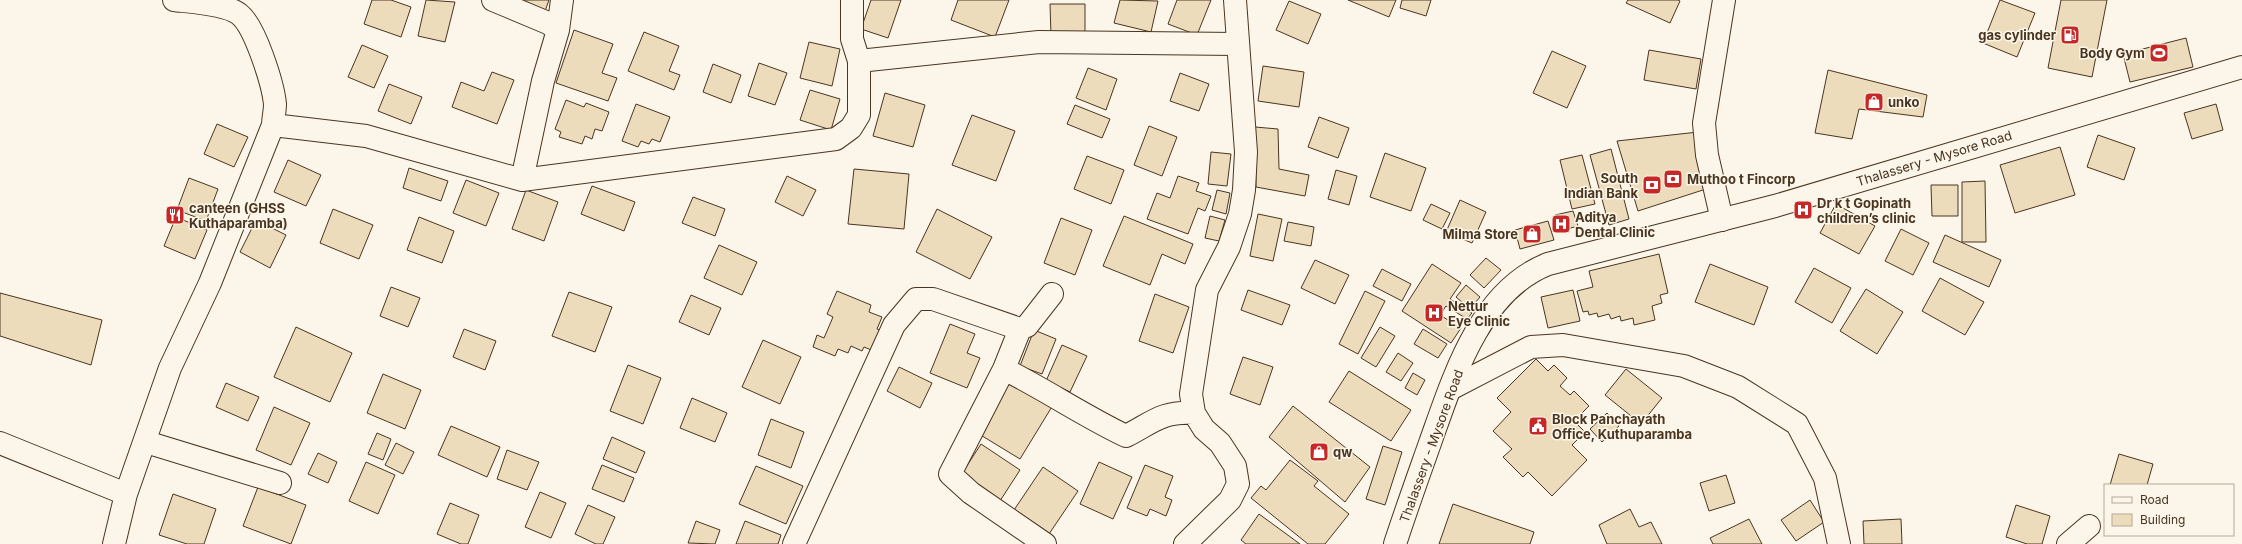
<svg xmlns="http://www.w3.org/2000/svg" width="2242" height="544" font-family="Inter,sans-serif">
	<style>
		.building { fill: #ecdcbc; stroke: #4a3520 }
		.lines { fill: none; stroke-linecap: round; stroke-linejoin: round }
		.minor-casing { stroke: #4a3520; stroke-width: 24 }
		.major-casing { stroke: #4a3520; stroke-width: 24 }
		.minor { stroke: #fbf6e9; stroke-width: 22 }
		.major { stroke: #fbf6e9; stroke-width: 22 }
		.labels { text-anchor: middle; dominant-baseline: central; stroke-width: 3; stroke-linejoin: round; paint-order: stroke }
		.poi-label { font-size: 13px; font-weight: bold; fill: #4a3520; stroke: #fbf6e9; text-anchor: start }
		.street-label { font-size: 13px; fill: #4a3520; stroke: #fbf6e9 }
	</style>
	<rect width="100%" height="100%" fill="#fbf6e9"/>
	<path class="building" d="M 372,0 L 391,0 L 411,7 L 401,37 L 364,24 Z
		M 426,0 L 455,2 L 445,42 L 418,36 Z
		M 506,0 L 549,0 L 544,14 Z
		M 871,0 L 901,0 L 888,38 L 861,29 Z
		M 958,0 L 1009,0 L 995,37 L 951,20 Z
		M 1120,0 L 1158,1 L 1151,32 L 1114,23 Z
		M 1177,0 L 1211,0 L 1197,35 L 1168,24 Z
		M 1348,0 L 1396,0 L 1389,17 Z
		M 1402,0 L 1431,0 L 1426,16 L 1400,8 Z
		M 1628,0 L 1678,0 L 1680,1 L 1670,23 L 1626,3 Z
		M 2000,0 L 2035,13 L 2017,57 L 1983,43 Z
		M 2061,0 L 2107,0 L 2092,77 L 2048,68 Z
		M 1289,1 L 1321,14 L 1308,44 L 1276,30 Z
		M 1050,4 L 1085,4 L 1085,35 L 1051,35 Z
		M 574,30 L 613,44 L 602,73 L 617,78 L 608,101 L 556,83 Z
		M 644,32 L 679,46 L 669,71 L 680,75 L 674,90 L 628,71 Z
		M 2186,38 L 2193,67 L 2130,82 L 2123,54 Z
		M 809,42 L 840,49 L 832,86 L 800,78 Z
		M 362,45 L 388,56 L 374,88 L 348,77 Z
		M 1649,50 L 1701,59 L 1696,89 L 1644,80 Z
		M 1552,51 L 1586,66 L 1567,108 L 1533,93 Z
		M 759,63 L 787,73 L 775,105 L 748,96 Z
		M 713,64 L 741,75 L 731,103 L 703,92 Z
		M 1263,66 L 1304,72 L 1299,107 L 1258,101 Z
		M 1088,68 L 1117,79 L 1106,110 L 1076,98 Z
		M 1828,70 L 1927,95 L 1923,117 L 1859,109 L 1852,139 L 1815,133 Z
		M 492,72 L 514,80 L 497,124 L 452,107 L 461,82 L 484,91 Z
		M 1180,73 L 1209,84 L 1199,111 L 1170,101 Z
		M 389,84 L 422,97 L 411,124 L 378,111 Z
		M 810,90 L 840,99 L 831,130 L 800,120 Z
		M 885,93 L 925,105 L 913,147 L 873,136 Z
		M 566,100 L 584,107 L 586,103 L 609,112 L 602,131 L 595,129 L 592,139 L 585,136 L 582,144 L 559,137 L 561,132 L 555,129 Z
		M 636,104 L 670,117 L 660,142 L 652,139 L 649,144 L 641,141 L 638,147 L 622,141 Z
		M 2216,104 L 2223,130 L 2192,139 L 2184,113 Z
		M 1075,105 L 1110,119 L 1102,138 L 1067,124 Z
		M 972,115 L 1015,131 L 996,181 L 952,165 Z
		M 1319,117 L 1349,128 L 1338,158 L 1308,147 Z
		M 217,124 L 248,137 L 234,167 L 204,154 Z
		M 1149,126 L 1177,137 L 1162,176 L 1134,165 Z
		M 1255,127 L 1278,129 L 1279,169 L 1309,175 L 1305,196 L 1256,187 Z
		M 1698,132 L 1706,189 L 1638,211 L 1617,141 Z
		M 2098,135 L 2135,148 L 2124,180 L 2087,167 Z
		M 2060,147 L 2075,195 L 2015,213 L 2000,165 Z
		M 1611,149 L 1629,219 L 1609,225 L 1590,155 Z
		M 1211,152 L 1231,154 L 1227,186 L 1208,184 Z
		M 1385,153 L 1426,168 L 1411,211 L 1370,197 Z
		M 1582,155 L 1595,204 L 1572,209 L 1560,160 Z
		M 1087,156 L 1124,170 L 1111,204 L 1074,189 Z
		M 288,160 L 321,175 L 306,206 L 274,192 Z
		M 409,168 L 448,181 L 441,201 L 403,188 Z
		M 854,169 L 909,174 L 904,229 L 848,224 Z
		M 1336,170 L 1357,176 L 1349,205 L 1328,199 Z
		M 787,176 L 816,190 L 803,216 L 775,202 Z
		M 1178,176 L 1199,183 L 1196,191 L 1211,196 L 1205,211 L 1198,208 L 1188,234 L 1147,219 L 1157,193 L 1170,198 Z
		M 189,178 L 218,189 L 206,221 L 177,210 Z
		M 466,180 L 499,193 L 486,226 L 453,213 Z
		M 1985,181 L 1986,242 L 1962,242 L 1962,182 Z
		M 1931,185 L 1958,185 L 1958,216 L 1932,216 Z
		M 592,186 L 635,202 L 624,231 L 581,214 Z
		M 526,190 L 558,202 L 544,241 L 512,229 Z
		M 1217,190 L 1230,193 L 1226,214 L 1212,210 Z
		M 693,197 L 725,209 L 715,236 L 682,223 Z
		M 1460,200 L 1486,212 L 1472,243 L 1446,232 Z
		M 1431,204 L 1450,213 L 1442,229 L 1423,220 Z
		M 1836,204 L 1875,226 L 1859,254 L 1820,233 Z
		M 333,209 L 373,225 L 359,259 L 320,243 Z
		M 937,209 L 992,237 L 970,279 L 916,252 Z
		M 1573,211 L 1578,226 L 1560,231 L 1555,215 Z
		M 1258,214 L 1282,219 L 1273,261 L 1250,256 Z
		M 1124,216 L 1193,244 L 1185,264 L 1162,254 L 1150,285 L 1103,266 Z
		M 1210,216 L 1225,220 L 1219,241 L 1205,238 Z
		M 176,217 L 207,230 L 195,259 L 164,246 Z
		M 419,217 L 454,231 L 442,263 L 407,250 Z
		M 1061,218 L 1092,230 L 1075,275 L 1044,263 Z
		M 256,220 L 286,235 L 270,268 L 240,252 Z
		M 1548,221 L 1554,240 L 1520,249 L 1515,230 Z
		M 1288,222 L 1314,227 L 1311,246 L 1284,241 Z
		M 1901,229 L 1929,243 L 1913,275 L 1885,261 Z
		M 1945,235 L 2001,260 L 1989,287 L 1933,262 Z
		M 719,245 L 757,262 L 742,295 L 704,278 Z
		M 1659,254 L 1668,293 L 1660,295 L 1662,303 L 1652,306 L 1655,320 L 1634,325 L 1633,318 L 1621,321 L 1620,316 L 1611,319 L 1609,314 L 1598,317 L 1597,313 L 1589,315 L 1588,311 L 1583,312 L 1577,291 L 1593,287 L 1589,271 Z
		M 1486,258 L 1501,270 L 1484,288 L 1470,275 Z
		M 1315,260 L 1349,275 L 1335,304 L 1301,288 Z
		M 1432,264 L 1461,283 L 1450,299 L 1472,313 L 1467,319 L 1446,306 L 1440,315 L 1461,328 L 1451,343 L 1402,311 Z
		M 1710,264 L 1768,287 L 1754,325 L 1695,302 Z
		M 1814,268 L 1851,288 L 1832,323 L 1795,302 Z
		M 1382,269 L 1411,284 L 1402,301 L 1373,286 Z
		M 1940,278 L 1984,302 L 1965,335 L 1922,311 Z
		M 1466,285 L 1480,297 L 1470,309 L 1456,297 Z
		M 391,287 L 420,298 L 408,327 L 380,316 Z
		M 1866,289 L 1903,312 L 1877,354 L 1840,331 Z
		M 1248,290 L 1290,305 L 1282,325 L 1241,310 Z
		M 1573,290 L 1580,321 L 1548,328 L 1541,297 Z
		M 837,291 L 871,305 L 869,312 L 882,317 L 877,329 L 885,332 L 876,352 L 864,347 L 862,351 L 851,346 L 848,353 L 838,349 L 835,356 L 813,347 L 817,335 L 824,338 L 833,317 L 827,314 Z
		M 1365,291 L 1385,301 L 1358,354 L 1339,344 Z
		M 569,292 L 612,307 L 595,352 L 552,336 Z
		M 0,293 L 102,320 L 91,365 L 0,336 Z
		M 1155,294 L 1189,307 L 1173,353 L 1139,341 Z
		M 691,295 L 721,308 L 709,335 L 679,322 Z
		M 950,324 L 975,334 L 967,353 L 980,358 L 967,388 L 930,373 Z
		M 296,327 L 352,353 L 330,402 L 274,377 Z
		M 1380,327 L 1395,336 L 1376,367 L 1361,358 Z
		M 464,329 L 496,341 L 485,370 L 453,357 Z
		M 1423,329 L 1447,344 L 1438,358 L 1414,344 Z
		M 1034,330 L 1056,339 L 1042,374 L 1020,366 Z
		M 763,340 L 801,357 L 780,404 L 742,387 Z
		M 1062,345 L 1087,356 L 1070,392 L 1046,381 Z
		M 1398,353 L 1413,363 L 1401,381 L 1386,372 Z
		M 1243,357 L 1273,367 L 1260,405 L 1230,394 Z
		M 1536,359 L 1548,371 L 1554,365 L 1567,378 L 1560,386 L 1570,395 L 1574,391 L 1589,406 L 1574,421 L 1585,432 L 1572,445 L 1587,460 L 1552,496 L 1528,472 L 1523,477 L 1503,457 L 1512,449 L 1493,431 L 1511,412 L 1497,398 Z
		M 628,365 L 661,378 L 643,424 L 610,411 Z
		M 899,367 L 932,383 L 920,408 L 887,391 Z
		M 1626,369 L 1662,398 L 1641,424 L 1605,395 Z
		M 1349,371 L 1411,410 L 1391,441 L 1329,402 Z
		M 1413,373 L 1425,380 L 1417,395 L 1405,388 Z
		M 383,374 L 421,390 L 405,429 L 367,413 Z
		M 1011,380 L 1053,405 L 1020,459 L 979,434 Z
		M 226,383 L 259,397 L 248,421 L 216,407 Z
		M 692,398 L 727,413 L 715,442 L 680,428 Z
		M 1293,406 L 1370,467 L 1345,502 L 1269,437 Z
		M 274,407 L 310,423 L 291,465 L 256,450 Z
		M 1607,413 L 1619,426 L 1602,442 L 1590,429 Z
		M 771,419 L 804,432 L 791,468 L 758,455 Z
		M 451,426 L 500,447 L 487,477 L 438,455 Z
		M 377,433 L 391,439 L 383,460 L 368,454 Z
		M 612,437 L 645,452 L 636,473 L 603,459 Z
		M 396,443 L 414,452 L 403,474 L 385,465 Z
		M 981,444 L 1020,470 L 998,504 L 959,478 Z
		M 1383,446 L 1402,452 L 1385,505 L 1366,499 Z
		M 507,450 L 539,462 L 527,490 L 497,479 Z
		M 318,453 L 337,462 L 328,483 L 308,474 Z
		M 2119,454 L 2153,464 L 2147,485 L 2110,485 Z
		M 1290,460 L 1318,481 L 1314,486 L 1349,514 L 1325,544 L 1308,544 L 1251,498 L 1261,486 L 1266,490 Z
		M 366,462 L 395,475 L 378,514 L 349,501 Z
		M 1099,462 L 1132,477 L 1113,519 L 1080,504 Z
		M 602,465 L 634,478 L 624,502 L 592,489 Z
		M 1145,465 L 1173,476 L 1165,497 L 1172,500 L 1166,516 L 1150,509 L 1147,516 L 1127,508 Z
		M 756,466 L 803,486 L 786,524 L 739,504 Z
		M 1043,467 L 1078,491 L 1049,534 L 1014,510 Z
		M 1726,475 L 1735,503 L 1709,511 L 1700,483 Z
		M 258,487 L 306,505 L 291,544 L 243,526 Z
		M 540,492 L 566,503 L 551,538 L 525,527 Z
		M 173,494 L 216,509 L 204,544 L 187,544 L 159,535 Z
		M 1810,500 L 1824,522 L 1796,541 L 1781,520 Z
		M 450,503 L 479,515 L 468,544 L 461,544 L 437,534 Z
		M 1453,504 L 1534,532 L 1530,544 L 1439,544 Z
		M 588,505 L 615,517 L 603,544 L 596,544 L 575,534 Z
		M 2016,505 L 2050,516 L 2042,544 L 2027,544 L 2006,537 Z
		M 1630,509 L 1639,527 L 1651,522 L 1662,544 L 1607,544 L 1599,525 Z
		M 1259,514 L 1300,544 L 1246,544 L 1241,540 Z
		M 1749,519 L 1762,544 L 1713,544 L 1710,538 Z
		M 1901,519 L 1902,544 L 1864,544 L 1863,521 Z
		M 696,521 L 720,530 L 715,544 L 688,543 Z
		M 745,521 L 781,535 L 778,544 L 736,544 Z"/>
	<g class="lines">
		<defs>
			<path id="minor" d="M 493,0 L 548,23 L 558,30
				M 852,0 L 852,39 L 859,61
				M 273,125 L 366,136 L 522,180 L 836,139 L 851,128 L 859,115 L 859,61 L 1039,42 L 1237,44
				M 522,180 L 543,81 L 558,30 L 562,0
				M 1722,220 L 1707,155 L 1704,123 L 1724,0
				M 1020,329 L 1004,369 C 1046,390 1084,416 1126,436 C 1152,423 1161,411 1194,413
				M 1004,369 L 950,474 L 971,493 L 1045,544
				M 1450,389 L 1531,347 L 1563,345 L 1684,366 L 1738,387 L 1797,424 L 1825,478 L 1839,544
				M 146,442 L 280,483
				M 0,443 L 126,494
				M 114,544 L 126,494 L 170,368 L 210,283 L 273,125 C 273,119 275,111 275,104 C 273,84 255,26 239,14 C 226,4 191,2 174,0
				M 794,544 L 894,325 L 916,299 L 933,299 L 1020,329 L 1027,326 L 1052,294
				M 1185,544 L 1230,500 L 1238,484 L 1235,466 L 1220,443 L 1204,429 L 1194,413 L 1191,394 L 1207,290 L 1229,247 L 1240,214 L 1244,190 L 1246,152 L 1235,0
				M 2068,544 L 2089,526"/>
			<path id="major" d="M 1395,544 C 1406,510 1418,477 1430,443 C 1453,379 1479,291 1548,264 L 1775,206 L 2242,67"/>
		</defs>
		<use href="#minor" class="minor-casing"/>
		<use href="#major" class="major-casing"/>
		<use href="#minor" class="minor"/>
		<use href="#major" class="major"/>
	</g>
	<defs>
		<symbol id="fuel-square" viewBox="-11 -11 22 22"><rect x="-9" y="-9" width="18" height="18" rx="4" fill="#c62828" stroke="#fbf6e9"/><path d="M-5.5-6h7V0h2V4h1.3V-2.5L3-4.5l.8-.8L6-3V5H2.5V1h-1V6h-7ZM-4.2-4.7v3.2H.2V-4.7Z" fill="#fff"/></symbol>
		<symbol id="stadium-square" viewBox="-11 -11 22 22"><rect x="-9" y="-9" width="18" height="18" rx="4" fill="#c62828" stroke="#fbf6e9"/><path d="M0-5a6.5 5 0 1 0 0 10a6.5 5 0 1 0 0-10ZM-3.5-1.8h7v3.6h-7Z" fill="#fff"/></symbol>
		<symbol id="shop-square" viewBox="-11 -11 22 22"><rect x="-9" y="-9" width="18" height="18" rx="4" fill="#c62828" stroke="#fbf6e9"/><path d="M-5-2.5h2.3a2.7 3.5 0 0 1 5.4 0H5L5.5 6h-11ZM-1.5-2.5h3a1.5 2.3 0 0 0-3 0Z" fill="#fff"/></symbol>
		<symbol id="bank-square" viewBox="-11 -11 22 22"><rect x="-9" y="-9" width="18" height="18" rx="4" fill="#c62828" stroke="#fbf6e9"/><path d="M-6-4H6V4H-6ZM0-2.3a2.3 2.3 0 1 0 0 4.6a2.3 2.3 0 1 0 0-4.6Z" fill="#fff"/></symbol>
		<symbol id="hospital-square" viewBox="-11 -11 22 22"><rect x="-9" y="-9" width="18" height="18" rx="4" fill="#c62828" stroke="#fbf6e9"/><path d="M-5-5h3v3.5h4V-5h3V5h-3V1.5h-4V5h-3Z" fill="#fff"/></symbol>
		<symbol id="restaurant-square" viewBox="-11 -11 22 22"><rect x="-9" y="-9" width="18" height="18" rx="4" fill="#c62828" stroke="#fbf6e9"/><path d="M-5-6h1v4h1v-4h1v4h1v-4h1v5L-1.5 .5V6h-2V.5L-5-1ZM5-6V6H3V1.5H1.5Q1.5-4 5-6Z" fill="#fff"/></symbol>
		<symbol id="civic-square" viewBox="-11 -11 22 22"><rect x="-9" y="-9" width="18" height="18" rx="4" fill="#c62828" stroke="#fbf6e9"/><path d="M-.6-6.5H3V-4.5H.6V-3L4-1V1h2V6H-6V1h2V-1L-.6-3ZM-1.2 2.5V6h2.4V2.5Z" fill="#fff"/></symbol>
	</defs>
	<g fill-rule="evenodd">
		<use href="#fuel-square" x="2059" y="24" width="22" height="22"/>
		<use href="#stadium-square" x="2148" y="42" width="22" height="22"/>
		<use href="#shop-square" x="1863" y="91" width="22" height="22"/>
		<use href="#bank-square" x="1662" y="168" width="22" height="22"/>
		<use href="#bank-square" x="1641" y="174" width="22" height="22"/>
		<use href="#hospital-square" x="1792" y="199" width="22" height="22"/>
		<use href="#restaurant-square" x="164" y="204" width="22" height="22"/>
		<use href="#hospital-square" x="1550" y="213" width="22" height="22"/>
		<use href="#shop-square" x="1521" y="223" width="22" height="22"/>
		<use href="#hospital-square" x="1423" y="302" width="22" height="22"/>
		<use href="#civic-square" x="1527" y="415" width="22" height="22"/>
		<use href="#shop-square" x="1308" y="441" width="22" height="22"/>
	</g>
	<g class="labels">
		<g class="poi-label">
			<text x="2056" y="35" text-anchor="end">gas cylinder</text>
			<text x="2145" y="53" text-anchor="end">Body Gym</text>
			<text x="1888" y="102">unko</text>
			<text x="1638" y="178" text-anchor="end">South<tspan x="1638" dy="15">Indian Bank</tspan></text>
			<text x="1687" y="179">Muthoo t Fincorp</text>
			<text x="1817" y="203">Dr k t Gopinath<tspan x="1817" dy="15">children’s clinic</tspan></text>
			<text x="189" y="208">canteen (GHSS<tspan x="189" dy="15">Kuthaparamba)</tspan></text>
			<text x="1575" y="217">Aditya<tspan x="1575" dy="15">Dental Clinic</tspan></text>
			<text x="1518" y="234" text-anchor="end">Milma Store</text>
			<text x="1448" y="306">Nettur<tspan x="1448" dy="15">Eye Clinic</tspan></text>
			<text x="1552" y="419">Block Panchayath<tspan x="1552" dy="15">Office, Kuthuparamba</tspan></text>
			<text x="1333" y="452">qw</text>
		</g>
		<g class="street-label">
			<text transform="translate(1934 158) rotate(-17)">Thalassery - Mysore Road</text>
			<text transform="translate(1431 446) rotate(-70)">Thalassery - Mysore Road</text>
		</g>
	</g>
	<rect x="2104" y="484" width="130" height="52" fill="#fbf6e9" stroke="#b4a999"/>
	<rect x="2112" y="497" width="20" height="6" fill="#fbf6e9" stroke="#b4a999"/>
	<text x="2140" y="504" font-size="12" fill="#4a3520">Road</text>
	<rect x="2112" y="514" width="20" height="12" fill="#ecdcbc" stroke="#b4a999"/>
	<text x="2140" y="524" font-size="12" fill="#4a3520">Building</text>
</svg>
